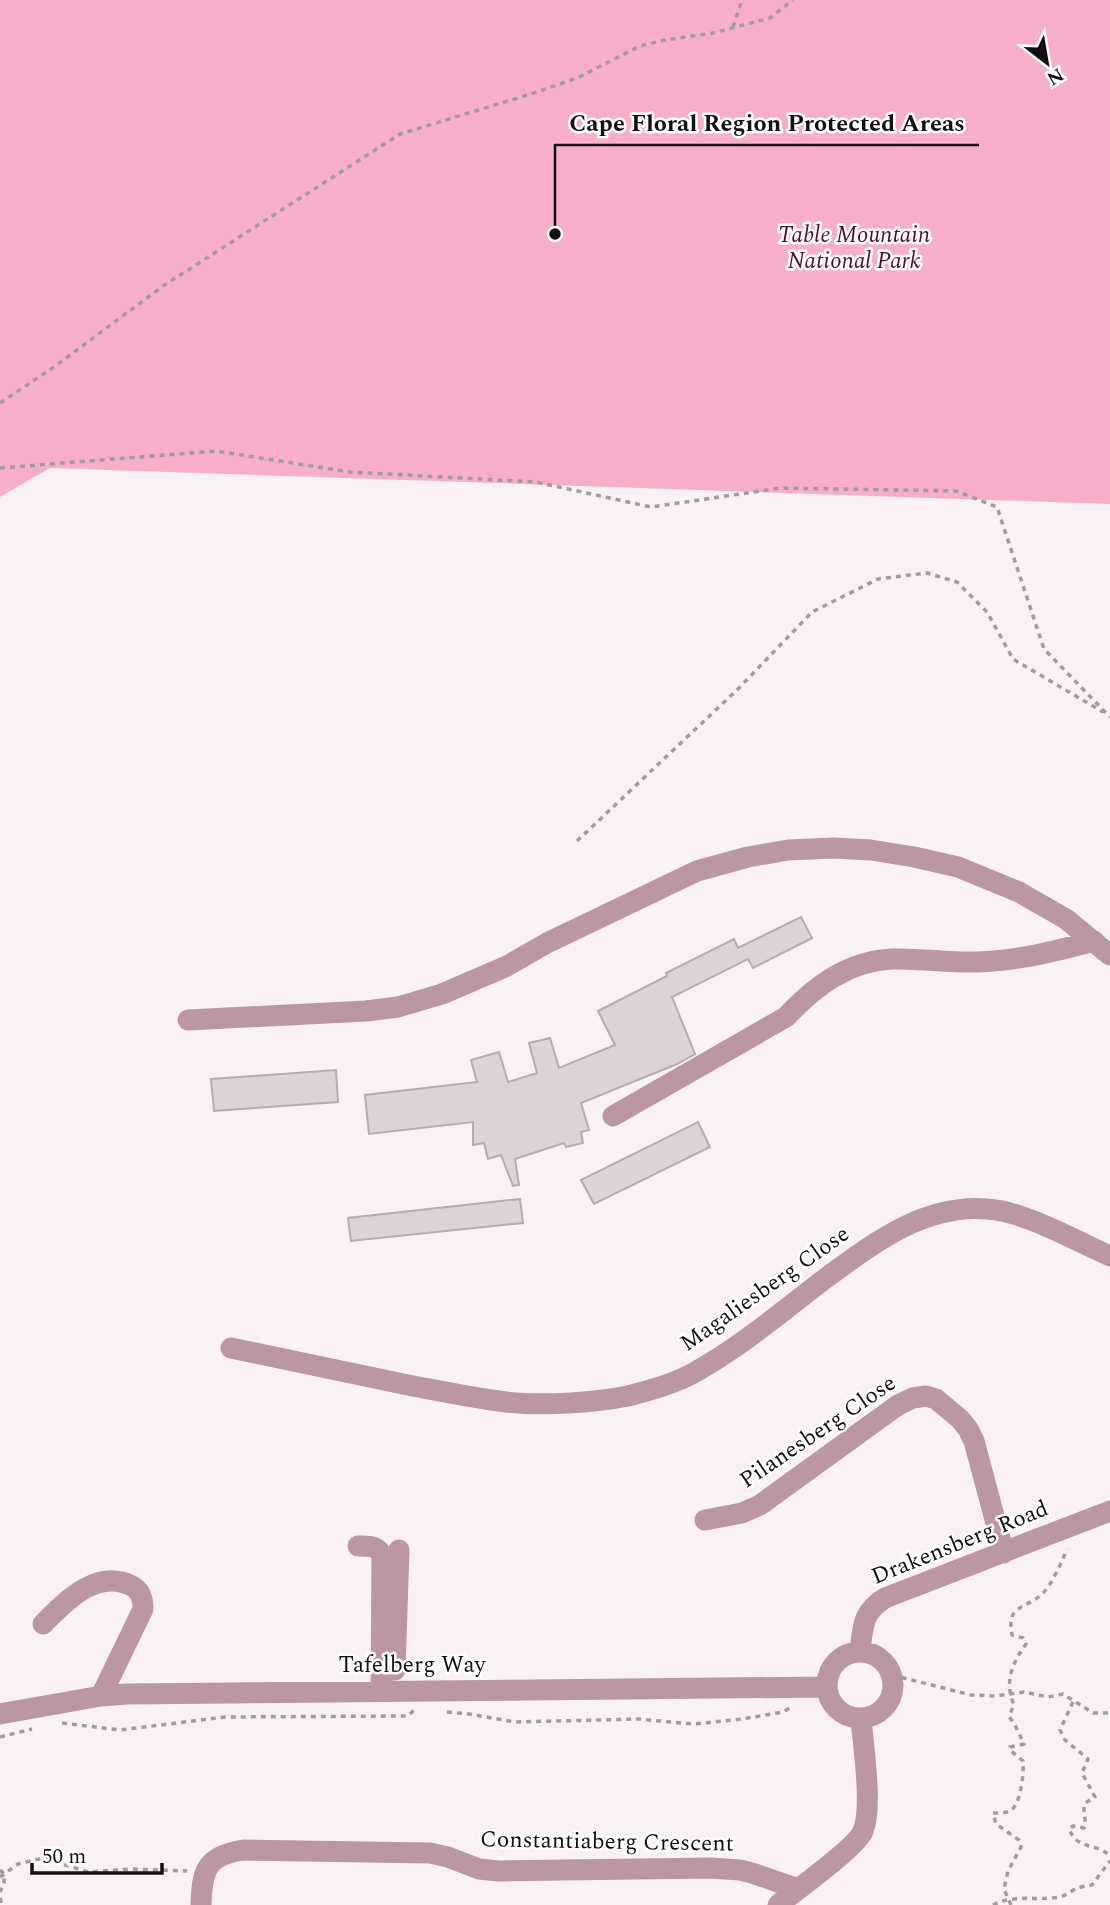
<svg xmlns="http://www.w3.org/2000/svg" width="1110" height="1905" font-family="Spectral,serif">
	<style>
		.green { fill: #f7aecb }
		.building { fill: #dbd3d6; stroke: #b4acaf; stroke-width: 2 }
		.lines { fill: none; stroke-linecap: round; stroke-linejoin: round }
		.path { stroke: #a29b9d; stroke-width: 3.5; stroke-dasharray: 5 5; stroke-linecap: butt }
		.minor { stroke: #bb96a4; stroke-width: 21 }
		.labels { text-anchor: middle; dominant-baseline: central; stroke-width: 5; stroke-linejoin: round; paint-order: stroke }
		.park-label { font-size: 23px; font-style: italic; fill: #540b33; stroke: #fff }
		.street-label { font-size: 23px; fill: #120f10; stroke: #fff }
		.leader { fill: none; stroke: #120f10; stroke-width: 2.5 }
		.callout-dot { fill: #120f10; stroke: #fff; stroke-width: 2.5 }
		.callout-label { font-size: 24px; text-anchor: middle; font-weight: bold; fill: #120f10; stroke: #fff; stroke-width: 5; stroke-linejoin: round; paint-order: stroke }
	</style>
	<rect width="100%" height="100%" fill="#faf1f4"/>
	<path class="green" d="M 0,0 L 1110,0 L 1110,504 L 50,468 L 0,497 Z"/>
	<path class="building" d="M 801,917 L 812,938 L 753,968 L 748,959 L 672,997 L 695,1054 L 677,1064 L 581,1103 L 589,1130 L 581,1132 L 583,1143 L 566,1147 L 564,1143 L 515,1159 L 519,1185 L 513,1186 L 501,1155 L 488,1159 L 484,1143 L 473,1145 L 473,1122 L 369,1134 L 365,1095 L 477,1082 L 471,1060 L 499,1052 L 508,1082 L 537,1073 L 529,1043 L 550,1038 L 559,1068 L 615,1045 L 598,1011 L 667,976 L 666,973 L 734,939 L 738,948 Z
		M 336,1070 L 338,1102 L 214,1111 L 211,1079 Z
		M 698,1122 L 710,1147 L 594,1204 L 581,1180 Z
		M 520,1199 L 523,1223 L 351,1241 L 348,1218 Z"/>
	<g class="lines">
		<path class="path" d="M 733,27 L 742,0
			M 0,403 L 54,367 L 163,286 L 400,134 L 534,93 L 577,78 L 640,46 L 665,40 L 713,33 L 770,18 L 793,0
			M 0,468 L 216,451 L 350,472 L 536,482 L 651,507 L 781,488 L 956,491 L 997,507 L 1044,649 L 1110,717
			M 577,841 L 739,688 L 812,612 L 878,579 L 927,573 L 957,582 L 987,612 L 1013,659 L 1103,712
			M 892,1675 L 971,1695 L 996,1696 L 1024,1692 L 1048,1697 L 1063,1694 L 1093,1713 L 1110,1713
			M 1073,1702 L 1060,1730 L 1065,1740 L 1088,1759 L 1082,1773 L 1095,1797 L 1085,1803 C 1082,1812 1087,1819 1084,1828 L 1073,1826 L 1069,1829 C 1078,1851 1096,1842 1110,1856
			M 447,1712 L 469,1714 L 515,1722 L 638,1719 L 693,1724 L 742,1719 L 783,1712 L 793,1706
			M 62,1723 L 120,1730 L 225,1717 L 408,1716 L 415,1709
			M 0,1737 L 32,1729
			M 0,1870 L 4,1874 L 4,1883 L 0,1892
			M 0,1877 L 18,1864 L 43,1858 L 88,1872 L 130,1869 L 187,1871
			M 0,1898 L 2,1905
			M 993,1905 C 1013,1894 1038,1901 1060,1897 C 1066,1895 1070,1892 1075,1889 C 1080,1887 1086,1886 1092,1885 L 1110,1861
			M 1011,1905 L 1004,1889 L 1008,1871 L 1021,1847 L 1019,1840 L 996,1824 L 993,1813 C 998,1813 1006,1813 1010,1811 C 1021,1805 1024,1772 1023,1761 L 1011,1751 L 1010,1747 L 1024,1744 L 1016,1727 L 1009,1716 L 1014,1705 C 1004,1681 1012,1664 1026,1644 L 1023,1638 L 1012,1635 C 1006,1604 1025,1610 1042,1594 C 1052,1585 1062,1561 1067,1549"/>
		<path class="minor" d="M 188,1020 L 366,1011 L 398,1007 L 442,994 L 507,966 L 547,943 L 697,871 L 748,857 L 788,850 L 834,848 L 871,850 L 914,857 L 958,867 L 1019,892 L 1066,919 L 1110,955
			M 613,1116 L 786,1017 C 815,986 848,961 892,959 C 920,958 949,963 978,962 C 1017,961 1056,951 1094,941
			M 231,1348 C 290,1360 349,1373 408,1385 C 440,1391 473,1398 506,1402 C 542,1406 593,1403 628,1396 C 651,1390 677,1383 697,1371 C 743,1345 784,1310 826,1278 C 874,1243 924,1204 987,1209 C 1024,1211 1076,1241 1110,1256
			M 705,1520 L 742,1513 L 760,1505 L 898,1405 L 913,1398 L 926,1396 L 936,1399 L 960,1419 L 968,1429 L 974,1441 L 1004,1553
			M 358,1546 C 369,1546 379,1545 382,1557 L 381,1691
			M 43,1624 C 66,1601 97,1568 132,1586 C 141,1591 143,1599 143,1609 L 101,1696
			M 860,1651 C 863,1627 862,1612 885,1598 L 1110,1511
			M827 1685a33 33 0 1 1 66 0a33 33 0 1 1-66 0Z
			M 395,1670 L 399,1550
			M 0,1714 L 101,1696 L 127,1694 L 826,1687
			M 201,1905 C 202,1870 206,1856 243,1850 L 430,1853 L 448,1857 L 479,1869 L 499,1871 L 711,1868 L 740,1870 L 752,1873 L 798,1889
			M 778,1905 C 795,1891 857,1847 863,1831 C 873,1808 863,1745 861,1718"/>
	</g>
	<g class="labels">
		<g class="park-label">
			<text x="854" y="235">Table Mountain<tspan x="854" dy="26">National Park</tspan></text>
		</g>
		<g class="street-label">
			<text transform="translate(765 1289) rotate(-35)">Magaliesberg Close</text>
			<text transform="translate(818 1432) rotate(-34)">Pilanesberg Close</text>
			<text transform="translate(960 1543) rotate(-22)">Drakensberg Road</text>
			<text x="412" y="1665">Tafelberg Way</text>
			<text transform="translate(607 1842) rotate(1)">Constantiaberg Crescent</text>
		</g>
	</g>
	<path class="leader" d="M555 234L555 145H979"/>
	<circle class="callout-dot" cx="555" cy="234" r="7"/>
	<g class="callout-label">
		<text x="767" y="131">Cape Floral Region Protected Areas</text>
	</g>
	<g transform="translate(1047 63) rotate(149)" stroke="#ffffff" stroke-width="5" paint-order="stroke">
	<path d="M0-5L12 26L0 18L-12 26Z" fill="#120f10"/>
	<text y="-10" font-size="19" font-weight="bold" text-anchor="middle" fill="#120f10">N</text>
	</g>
	<path d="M32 1863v10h130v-10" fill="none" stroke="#120f10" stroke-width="3.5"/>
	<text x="42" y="1863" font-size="21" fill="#120f10" stroke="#ffffff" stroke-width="5" paint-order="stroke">50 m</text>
</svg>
